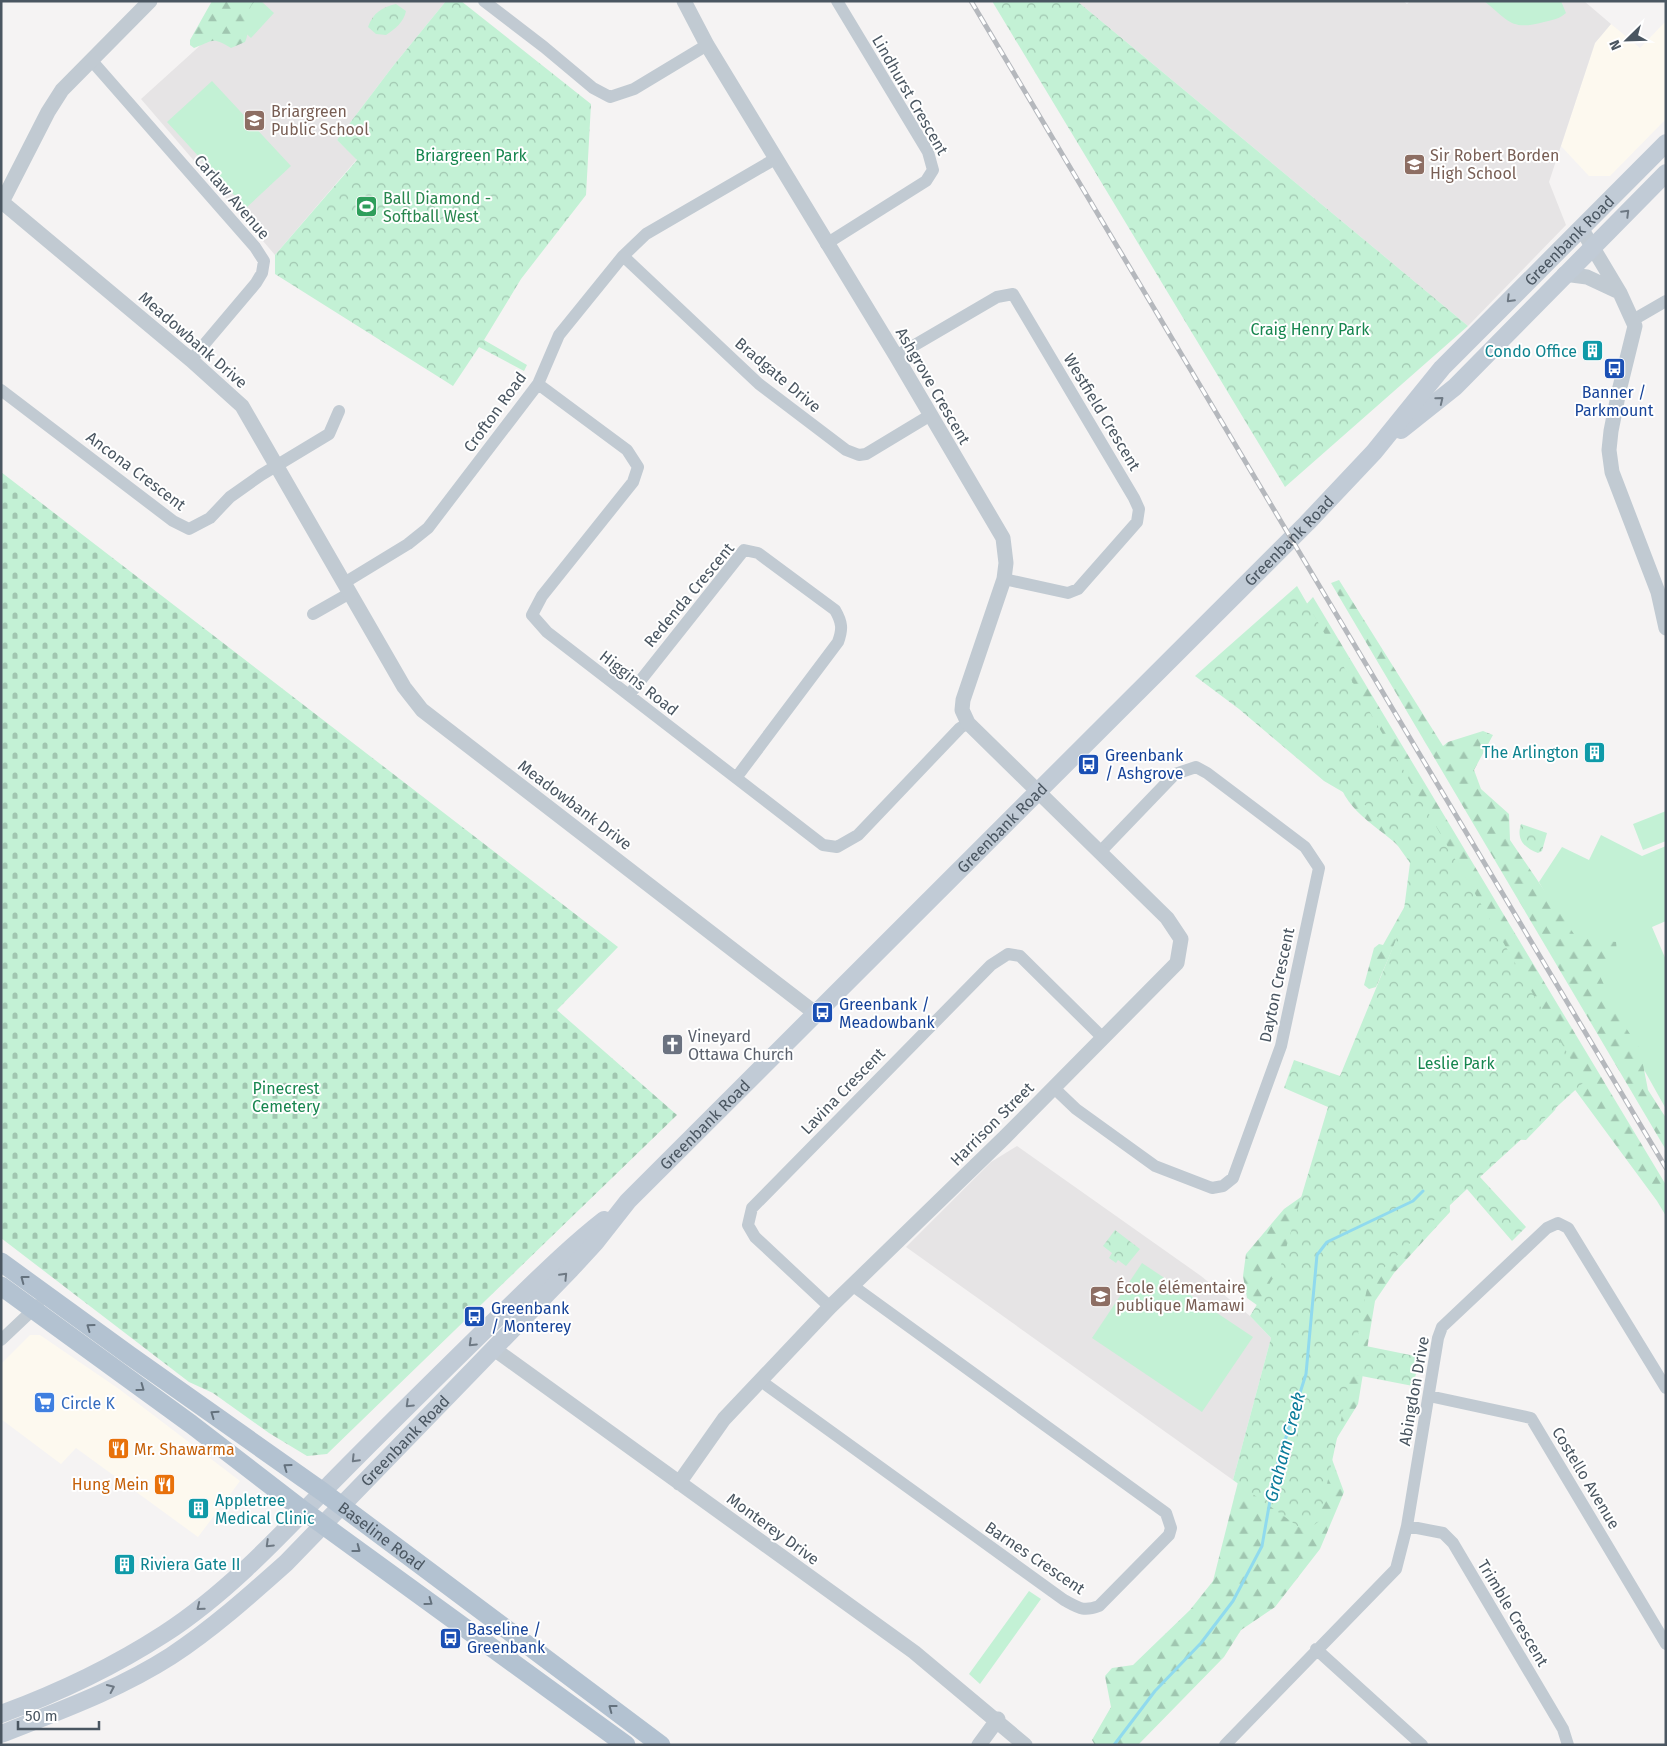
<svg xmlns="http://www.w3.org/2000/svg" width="1667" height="1746" font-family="'Fira Sans',sans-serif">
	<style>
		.commercial { fill: #fdf9ef }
		.education { fill: #e6e4e5 }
		.green { fill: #c3f1d5 }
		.forest { fill: url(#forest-firs) }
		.cemetery { fill: url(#cemetery-stones) }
		.park { fill: url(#park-crowns) }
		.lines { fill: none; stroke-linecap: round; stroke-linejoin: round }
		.stream { stroke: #90daee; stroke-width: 3 }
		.minor { stroke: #c1cad2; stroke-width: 12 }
		.tertiary { stroke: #c1cad2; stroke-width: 15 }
		.secondary { stroke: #c1cbd6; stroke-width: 18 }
		.primary { stroke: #b3c2d1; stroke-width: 19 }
		.rail-casing { stroke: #b5b8bd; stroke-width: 5 }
		.rail { stroke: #fff; stroke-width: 3; stroke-dasharray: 9; stroke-linecap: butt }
		.oneway { stroke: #6e7984 }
		.oneway2 { stroke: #64717d }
		.labels { text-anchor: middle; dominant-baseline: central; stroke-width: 4; stroke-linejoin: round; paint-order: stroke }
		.street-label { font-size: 16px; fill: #4a5661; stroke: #fff }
		.education-label { font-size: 16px; fill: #785e54; stroke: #fff; text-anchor: start }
		.park-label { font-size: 16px; fill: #17864f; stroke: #fff }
		.leisure-label { font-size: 16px; fill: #27864d; stroke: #fff; text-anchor: start }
		.culture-label { font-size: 16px; fill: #0d838f; stroke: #fff; text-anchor: end }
		.transit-label { font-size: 16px; fill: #164399; stroke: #fff; text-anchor: start }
		.worship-label { font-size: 16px; fill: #5b616d; stroke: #fff; text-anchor: start }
		.shop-label { font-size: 16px; fill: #366cbe; stroke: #fff; text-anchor: start }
		.food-label { font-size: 16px; fill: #c56008; stroke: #fff; text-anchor: start }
		.water-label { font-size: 18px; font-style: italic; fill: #0c7c9b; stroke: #fff }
	</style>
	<defs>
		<pattern id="forest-firs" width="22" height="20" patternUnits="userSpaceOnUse" patternTransform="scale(1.25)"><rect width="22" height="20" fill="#c3f1d5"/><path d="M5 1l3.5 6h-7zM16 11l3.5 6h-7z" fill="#a0c6b0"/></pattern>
		<pattern id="cemetery-stones" width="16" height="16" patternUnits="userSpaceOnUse" patternTransform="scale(1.25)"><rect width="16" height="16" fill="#c3f1d5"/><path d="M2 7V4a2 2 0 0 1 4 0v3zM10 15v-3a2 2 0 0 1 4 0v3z" fill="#a0c6b0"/></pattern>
		<pattern id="park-crowns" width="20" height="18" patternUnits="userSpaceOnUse" patternTransform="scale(1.25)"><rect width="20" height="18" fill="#c3f1d5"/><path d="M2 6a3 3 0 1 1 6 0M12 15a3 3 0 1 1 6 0" fill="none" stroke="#a0c6b0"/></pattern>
	</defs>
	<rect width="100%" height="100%" fill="#f5f3f3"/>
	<path class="commercial" d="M 1666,21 L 1666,119 L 1610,176 L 1589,176 L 1561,146 L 1595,43 L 1611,24 L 1640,48 Z
		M 30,1335 L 40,1335 L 119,1389 L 240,1481 L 198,1537 L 76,1448 L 61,1464 L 1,1419 L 1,1364 Z"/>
	<path class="education" d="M 233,1 L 446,1 L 393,66 L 337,140 L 357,159 L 275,255 L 141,99 L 225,23 Z
		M 1077,1 L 1403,1 L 1407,4 L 1410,1 L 1584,1 L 1611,24 L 1595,43 L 1549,182 L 1566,225 L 1468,326 Z
		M 1017,1146 L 1201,1276 L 1250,1316 L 1271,1338 L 1233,1480 L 906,1247 L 991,1162 Z"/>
	<path class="green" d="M 237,1 L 261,1 L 274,13 L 251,38 L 225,14 Z
		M 1484,1 L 1561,1 L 1566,13 C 1559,19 1553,20 1544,22 C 1511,31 1509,21 1484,1 Z
		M 212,81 L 291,166 L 246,208 L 167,122 Z
		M 1666,811 L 1666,841 L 1643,850 L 1633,824 Z
		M 1601,835 L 1642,856 L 1666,846 L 1666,921 L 1652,927 L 1666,960 L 1666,1109 L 1539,882 L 1562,847 L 1589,860 Z
		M 1142,1263 L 1253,1337 L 1202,1412 L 1092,1338 Z
		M 1029,1591 L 1041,1599 L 980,1684 L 969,1674 Z"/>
	<path class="forest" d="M 212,1 L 255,1 C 242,14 252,28 245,42 L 231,48 C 212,36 213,41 194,48 L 190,45 L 190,40 Z
		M 1339,580 L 1443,746 L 1448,742 L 1483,731 L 1493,735 L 1474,770 L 1481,789 L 1509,814 L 1510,840 L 1576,937 L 1616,942 L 1617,952 L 1601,966 L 1600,976 L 1618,1016 L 1640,1049 L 1648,1090 L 1666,1118 L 1666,1150 L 1331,583 Z
		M 1313,597 L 1666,1185 L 1666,1216 L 1657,1201 L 1573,1087 L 1563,1089 L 1555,1110 L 1526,1140 L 1506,1139 L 1524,1028 L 1303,608 Z
		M 1349,779 L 1428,867 L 1376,987 L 1369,989 L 1364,985 L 1374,948 L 1379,944 L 1383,945 L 1406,904 L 1415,867 C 1398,835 1357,823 1342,790 Z
		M 1449,1182 L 1450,1212 L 1394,1273 L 1375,1301 L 1358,1404 L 1329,1451 L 1344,1492 L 1320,1549 L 1275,1607 L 1241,1630 L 1224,1657 L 1138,1745 L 1095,1745 L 1092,1740 L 1111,1707 L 1105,1676 L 1112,1668 L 1133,1665 L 1190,1610 L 1213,1581 L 1277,1328 L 1275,1318 L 1247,1298 L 1243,1276 L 1246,1254 L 1284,1209 L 1311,1190 Z"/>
	<path class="cemetery" d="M 1,472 L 618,947 L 557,1010 L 677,1115 L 327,1454 L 307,1456 L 269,1433 L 213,1393 L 189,1382 L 1,1238 Z"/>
	<path class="park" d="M 446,1 L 461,1 L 591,104 L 586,195 L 521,279 L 484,340 L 527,365 L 524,371 L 479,347 L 453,386 L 275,274 L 275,255 L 357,160 L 337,140 L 393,66 Z
		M 992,1 L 1077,1 L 1468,326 L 1285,487 Z
		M 396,4 L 406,11 C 404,22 395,29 386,35 L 376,34 L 368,27 C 373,13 382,7 396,4 Z
		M 1297,586 L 1584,1082 L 1480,1177 L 1526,1227 L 1512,1241 L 1467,1189 L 1368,1283 L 1356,1344 L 1420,1357 L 1413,1386 L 1351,1374 L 1319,1521 L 1306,1532 L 1233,1480 L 1271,1338 L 1250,1316 L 1281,1265 L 1328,1107 L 1284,1088 L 1294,1060 L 1340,1076 L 1402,925 L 1410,863 L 1372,809 L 1324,781 L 1239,709 L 1195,676 Z
		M 1521,824 L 1547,833 L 1542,851 L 1538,853 C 1524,848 1516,839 1521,824 Z
		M 1115,1230 L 1140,1249 L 1126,1266 L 1118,1260 L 1116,1263 L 1109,1258 L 1112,1253 L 1103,1246 Z"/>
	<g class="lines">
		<path class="stream" d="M 1114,1745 L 1155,1691 L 1201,1643 L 1233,1601 L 1262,1546 L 1275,1472 L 1306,1374 L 1317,1255 L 1327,1242 L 1413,1201 L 1423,1191"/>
		<path class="minor" d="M 484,1 L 544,47 L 593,88 L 610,97 L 634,89 L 707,45
			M 92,61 L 255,247 L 264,261 L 262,273 L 256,283 L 191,360
			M 826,244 L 926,181 L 933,170 L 928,152 L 837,1
			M 623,256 L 759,384 L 846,450 L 859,455 L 866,454 L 929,416
			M 1633,320 L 1666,301
			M 896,356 L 997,297 L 1013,294 L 1134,498 L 1139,509 L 1137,522 L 1078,589 L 1068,593 L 1004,579
			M 538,384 L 627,450 L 638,467 L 633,482 L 542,596 L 532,615 L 547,632 L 823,845 L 837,847 L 858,835 L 960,728 L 968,723
			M 1,390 L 173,521 L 189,529 L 210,518 L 230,497 L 261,475 L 329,434 L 339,411
			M 344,583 L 408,544 L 428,528 L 538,384 L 559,335 L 623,256 L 646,234 L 775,159
			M 313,614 L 350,593
			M 629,695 L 744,550 L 758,553 L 835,610 C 842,622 843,629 838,642 L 736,778
			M 1054,1088 L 1076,1109 L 1155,1166 L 1212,1188 L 1223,1186 L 1233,1178 L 1281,1046 L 1319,868 L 1305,847 L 1207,773 L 1196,767 L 1175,774 L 1101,851
			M 830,1307 L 755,1237 L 748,1225 L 752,1208 L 991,965 L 1008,954 L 1020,956 L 1102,1037
			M 1,1340 L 38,1305
			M 761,1381 L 1064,1600 C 1079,1608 1083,1612 1099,1606 L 1169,1535 L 1171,1528 L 1166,1513 L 853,1286
			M 1429,1396 L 1531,1418 L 1666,1644
			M 1407,1526 L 1443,1533 L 1453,1543 L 1563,1729 L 1568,1745
			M 1316,1649 L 1422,1745
			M 1225,1745 L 1396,1569 L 1407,1526 L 1438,1338 L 1442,1327 L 1547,1228 L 1558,1223 L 1568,1228 L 1666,1388"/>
		<path class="tertiary" d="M 150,1 L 62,90 L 48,112 L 2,202 L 191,360 L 242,406 L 404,687 L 422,710 L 815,1013
			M 1581,228 L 1620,293 L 1635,326 L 1619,391 L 1611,431 L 1609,450 L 1612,472 L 1658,592 L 1666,628
			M 1564,274 L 1587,277 L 1617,291
			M 494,1349 L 914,1652 L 1025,1745
			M 679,1483 L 724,1419 L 830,1307 L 1005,1137 L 1177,963 L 1181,939 L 1167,918 L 968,723 L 962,710 L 963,700 L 1004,579 L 1006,563 L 1003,538 L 896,356 L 707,45 L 684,1
			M 979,1745 L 998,1719"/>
		<g class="secondary">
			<path d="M 1401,430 L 1455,387 L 1666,173"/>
			<path d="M 1,1714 C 58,1693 113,1667 164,1634 C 226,1594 280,1536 331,1483 C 383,1430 435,1379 488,1327 C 526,1291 563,1252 604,1220"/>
			<path id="s1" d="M 1,1734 C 59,1711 118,1690 171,1656 C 212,1629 249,1596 286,1563 L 571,1269 L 595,1243 L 628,1201 L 1307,523 L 1374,452 L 1442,368 L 1666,143"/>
		</g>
		<g class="primary">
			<path id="s2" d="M 1,1262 L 129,1355 L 323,1492 L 661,1745"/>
			<path d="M 1,1286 L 191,1424 L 304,1511 L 626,1745"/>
		</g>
		<defs>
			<path id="rail" d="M 971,1 L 1666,1168"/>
		</defs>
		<use href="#rail" class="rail-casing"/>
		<use href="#rail" class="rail"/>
	</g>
	<defs><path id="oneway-chevron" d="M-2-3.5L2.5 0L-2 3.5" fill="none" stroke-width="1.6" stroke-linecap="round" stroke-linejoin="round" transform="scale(1.25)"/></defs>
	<g class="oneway">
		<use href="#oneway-chevron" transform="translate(1626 213) rotate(-45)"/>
		<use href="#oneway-chevron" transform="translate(1510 299) rotate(135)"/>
		<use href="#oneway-chevron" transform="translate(1440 400) rotate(-39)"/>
		<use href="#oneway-chevron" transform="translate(564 1276) rotate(-46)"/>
		<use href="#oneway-chevron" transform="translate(472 1343) rotate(136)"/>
		<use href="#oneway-chevron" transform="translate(409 1404) rotate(136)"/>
		<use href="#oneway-chevron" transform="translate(355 1459) rotate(134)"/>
		<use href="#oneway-chevron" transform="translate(269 1544) rotate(136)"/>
		<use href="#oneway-chevron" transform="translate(200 1607) rotate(141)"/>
		<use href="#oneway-chevron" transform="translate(111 1688) rotate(-25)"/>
	</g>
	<g class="oneway2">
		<use href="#oneway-chevron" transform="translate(24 1279) rotate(-143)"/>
		<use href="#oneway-chevron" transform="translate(90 1327) rotate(-144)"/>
		<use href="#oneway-chevron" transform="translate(141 1388) rotate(36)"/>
		<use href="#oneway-chevron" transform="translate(214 1414) rotate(-145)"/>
		<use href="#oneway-chevron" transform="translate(287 1467) rotate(-144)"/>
		<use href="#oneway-chevron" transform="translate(357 1549) rotate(37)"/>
		<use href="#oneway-chevron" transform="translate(429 1602) rotate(36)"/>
		<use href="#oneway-chevron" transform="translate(612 1708) rotate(-143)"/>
	</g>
	<defs>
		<symbol id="school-square" viewBox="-11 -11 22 22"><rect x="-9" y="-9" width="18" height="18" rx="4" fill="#8d6e63" stroke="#fff"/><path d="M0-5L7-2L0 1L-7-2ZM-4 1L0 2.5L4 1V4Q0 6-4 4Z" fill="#fff"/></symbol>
		<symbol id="stadium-square" viewBox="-11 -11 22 22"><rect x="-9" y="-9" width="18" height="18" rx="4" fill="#2e9e5b" stroke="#fff"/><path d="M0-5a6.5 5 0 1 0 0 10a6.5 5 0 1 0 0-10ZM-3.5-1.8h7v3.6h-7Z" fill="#fff"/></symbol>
		<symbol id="building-square" viewBox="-11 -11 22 22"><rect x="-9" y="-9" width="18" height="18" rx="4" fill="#0f9aa8" stroke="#fff"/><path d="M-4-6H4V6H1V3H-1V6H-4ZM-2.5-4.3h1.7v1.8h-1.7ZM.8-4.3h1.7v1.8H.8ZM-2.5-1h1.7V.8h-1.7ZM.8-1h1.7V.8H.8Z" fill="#fff"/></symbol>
		<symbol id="bus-square" viewBox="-11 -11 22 22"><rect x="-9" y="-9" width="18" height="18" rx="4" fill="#1a4fb4" stroke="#fff"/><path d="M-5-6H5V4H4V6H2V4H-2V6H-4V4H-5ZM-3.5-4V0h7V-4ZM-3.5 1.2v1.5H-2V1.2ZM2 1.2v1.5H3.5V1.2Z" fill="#fff"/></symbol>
		<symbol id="church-square" viewBox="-11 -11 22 22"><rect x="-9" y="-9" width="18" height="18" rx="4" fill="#6b7280" stroke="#fff"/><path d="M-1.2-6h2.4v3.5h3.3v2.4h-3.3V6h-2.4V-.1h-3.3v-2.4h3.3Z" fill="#fff"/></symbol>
		<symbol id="supermarket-square" viewBox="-11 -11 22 22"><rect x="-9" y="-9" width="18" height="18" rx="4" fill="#3f7fe0" stroke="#fff"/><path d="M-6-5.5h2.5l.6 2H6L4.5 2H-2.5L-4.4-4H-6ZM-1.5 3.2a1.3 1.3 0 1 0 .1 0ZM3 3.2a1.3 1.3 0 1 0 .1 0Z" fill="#fff"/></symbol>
		<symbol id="restaurant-square" viewBox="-11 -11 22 22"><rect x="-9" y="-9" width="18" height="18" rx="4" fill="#e8710a" stroke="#fff"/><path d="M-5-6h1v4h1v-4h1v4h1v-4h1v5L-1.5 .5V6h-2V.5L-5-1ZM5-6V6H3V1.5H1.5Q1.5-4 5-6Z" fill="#fff"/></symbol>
	</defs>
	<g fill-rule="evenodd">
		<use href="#school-square" x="242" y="108" width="25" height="25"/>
		<use href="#school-square" x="1402" y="152" width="25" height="25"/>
		<use href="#stadium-square" x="354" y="194" width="25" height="25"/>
		<use href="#building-square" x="1580" y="338" width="25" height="25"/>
		<use href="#bus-square" x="1602" y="356" width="25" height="25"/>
		<use href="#building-square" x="1582" y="740" width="25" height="25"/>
		<use href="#bus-square" x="1076" y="752" width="25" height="25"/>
		<use href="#bus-square" x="810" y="1000" width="25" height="25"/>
		<use href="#church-square" x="660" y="1032" width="25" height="25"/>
		<use href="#school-square" x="1088" y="1284" width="25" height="25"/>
		<use href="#bus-square" x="462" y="1304" width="25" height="25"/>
		<use href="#supermarket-square" x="32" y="1390" width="25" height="25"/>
		<use href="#restaurant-square" x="106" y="1436" width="25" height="25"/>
		<use href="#restaurant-square" x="152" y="1472" width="25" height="25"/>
		<use href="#building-square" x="186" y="1496" width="25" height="25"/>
		<use href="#building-square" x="112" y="1552" width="25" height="25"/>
		<use href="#bus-square" x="438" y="1626" width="25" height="25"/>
	</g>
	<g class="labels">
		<g class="street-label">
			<text transform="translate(910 95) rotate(60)">Lindhurst Crescent</text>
			<text transform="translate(232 197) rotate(49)">Carlaw Avenue</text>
			<text stroke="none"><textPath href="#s1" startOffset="2179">Greenbank Road</textPath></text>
			<text transform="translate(193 340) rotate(41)">Meadowbank Drive</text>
			<text transform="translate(778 375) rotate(40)">Bradgate Drive</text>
			<text transform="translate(933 386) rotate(60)">Ashgrove Crescent</text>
			<text transform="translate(495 412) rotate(-54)">Crofton Road</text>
			<text transform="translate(1102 412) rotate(59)">Westfield Crescent</text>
			<text transform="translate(136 471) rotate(37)">Ancona Crescent</text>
			<text stroke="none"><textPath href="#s1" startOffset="1768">Greenbank Road</textPath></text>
			<text transform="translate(689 595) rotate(-50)">Redenda Crescent</text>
			<text transform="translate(639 683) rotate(38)">Higgins Road</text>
			<text transform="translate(575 805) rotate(37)">Meadowbank Drive</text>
			<text stroke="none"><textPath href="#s1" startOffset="1362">Greenbank Road</textPath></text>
			<text transform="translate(1277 985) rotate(-78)">Dayton Crescent</text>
			<text transform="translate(843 1091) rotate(-46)">Lavina Crescent</text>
			<text stroke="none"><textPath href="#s1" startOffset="942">Greenbank Road</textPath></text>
			<text transform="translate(992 1124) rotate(-45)">Harrison Street</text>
			<text transform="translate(1414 1391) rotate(-80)">Abingdon Drive</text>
			<text stroke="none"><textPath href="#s1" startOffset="506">Greenbank Road</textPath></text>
			<text transform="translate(1586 1478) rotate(59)">Costello Avenue</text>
			<text transform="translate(773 1529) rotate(36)">Monterey Drive</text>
			<text stroke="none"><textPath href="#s2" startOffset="469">Baseline Road</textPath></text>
			<text transform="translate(1035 1558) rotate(34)">Barnes Crescent</text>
			<text transform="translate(1513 1613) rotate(59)">Trimble Crescent</text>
		</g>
		<g class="education-label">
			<text x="271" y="111">Briargreen<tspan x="271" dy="18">Public School</tspan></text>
			<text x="1430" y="155">Sir Robert Borden<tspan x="1430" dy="18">High School</tspan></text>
			<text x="1116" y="1287">École élémentaire<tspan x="1116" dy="18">publique Mamawi</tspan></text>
		</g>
		<g class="park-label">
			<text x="471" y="155">Briargreen Park</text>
			<text x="1310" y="329">Craig Henry Park</text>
			<text x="1456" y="1063">Leslie Park</text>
			<text x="286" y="1088">Pinecrest<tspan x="286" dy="18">Cemetery</tspan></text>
		</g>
		<g class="leisure-label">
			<text x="383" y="198">Ball Diamond -<tspan x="383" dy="18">Softball West</tspan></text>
		</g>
		<g class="culture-label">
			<text x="1577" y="351">Condo Office</text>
			<text x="1579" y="752">The Arlington</text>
			<text x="215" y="1500" text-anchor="start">Appletree<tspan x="215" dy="18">Medical Clinic</tspan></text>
			<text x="140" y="1564" text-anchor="start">Riviera Gate II</text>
		</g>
		<g class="transit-label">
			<text x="1614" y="392" text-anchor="middle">Banner /<tspan x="1614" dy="18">Parkmount</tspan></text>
			<text x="1105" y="755">Greenbank<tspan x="1105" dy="18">/ Ashgrove</tspan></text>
			<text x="839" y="1004">Greenbank /<tspan x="839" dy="18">Meadowbank</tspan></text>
			<text x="491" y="1308">Greenbank<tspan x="491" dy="18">/ Monterey</tspan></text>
			<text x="467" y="1629">Baseline /<tspan x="467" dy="18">Greenbank</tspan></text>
		</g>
		<g class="worship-label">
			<text x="688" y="1036">Vineyard<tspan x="688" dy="18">Ottawa Church</tspan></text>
		</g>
		<g class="shop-label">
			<text x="61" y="1403">Circle K</text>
		</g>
		<g class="food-label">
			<text x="134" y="1449">Mr. Shawarma</text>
			<text x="149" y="1484" text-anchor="end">Hung Mein</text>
		</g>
		<g class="water-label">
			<text transform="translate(1285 1447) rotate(-75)">Graham Creek</text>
		</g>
	</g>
	<rect width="1667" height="1746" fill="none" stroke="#4a5661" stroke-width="5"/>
	<g transform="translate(1627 40) rotate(247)" stroke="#ffffff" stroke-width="4" paint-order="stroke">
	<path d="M0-4L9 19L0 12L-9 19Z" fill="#4a5661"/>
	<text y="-8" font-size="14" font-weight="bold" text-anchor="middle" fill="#4a5661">N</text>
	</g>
	<path d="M18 1721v8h81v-8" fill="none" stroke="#4a5661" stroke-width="2.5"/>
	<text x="25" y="1721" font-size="15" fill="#4a5661" stroke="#ffffff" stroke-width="4" paint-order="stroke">50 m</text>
</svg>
